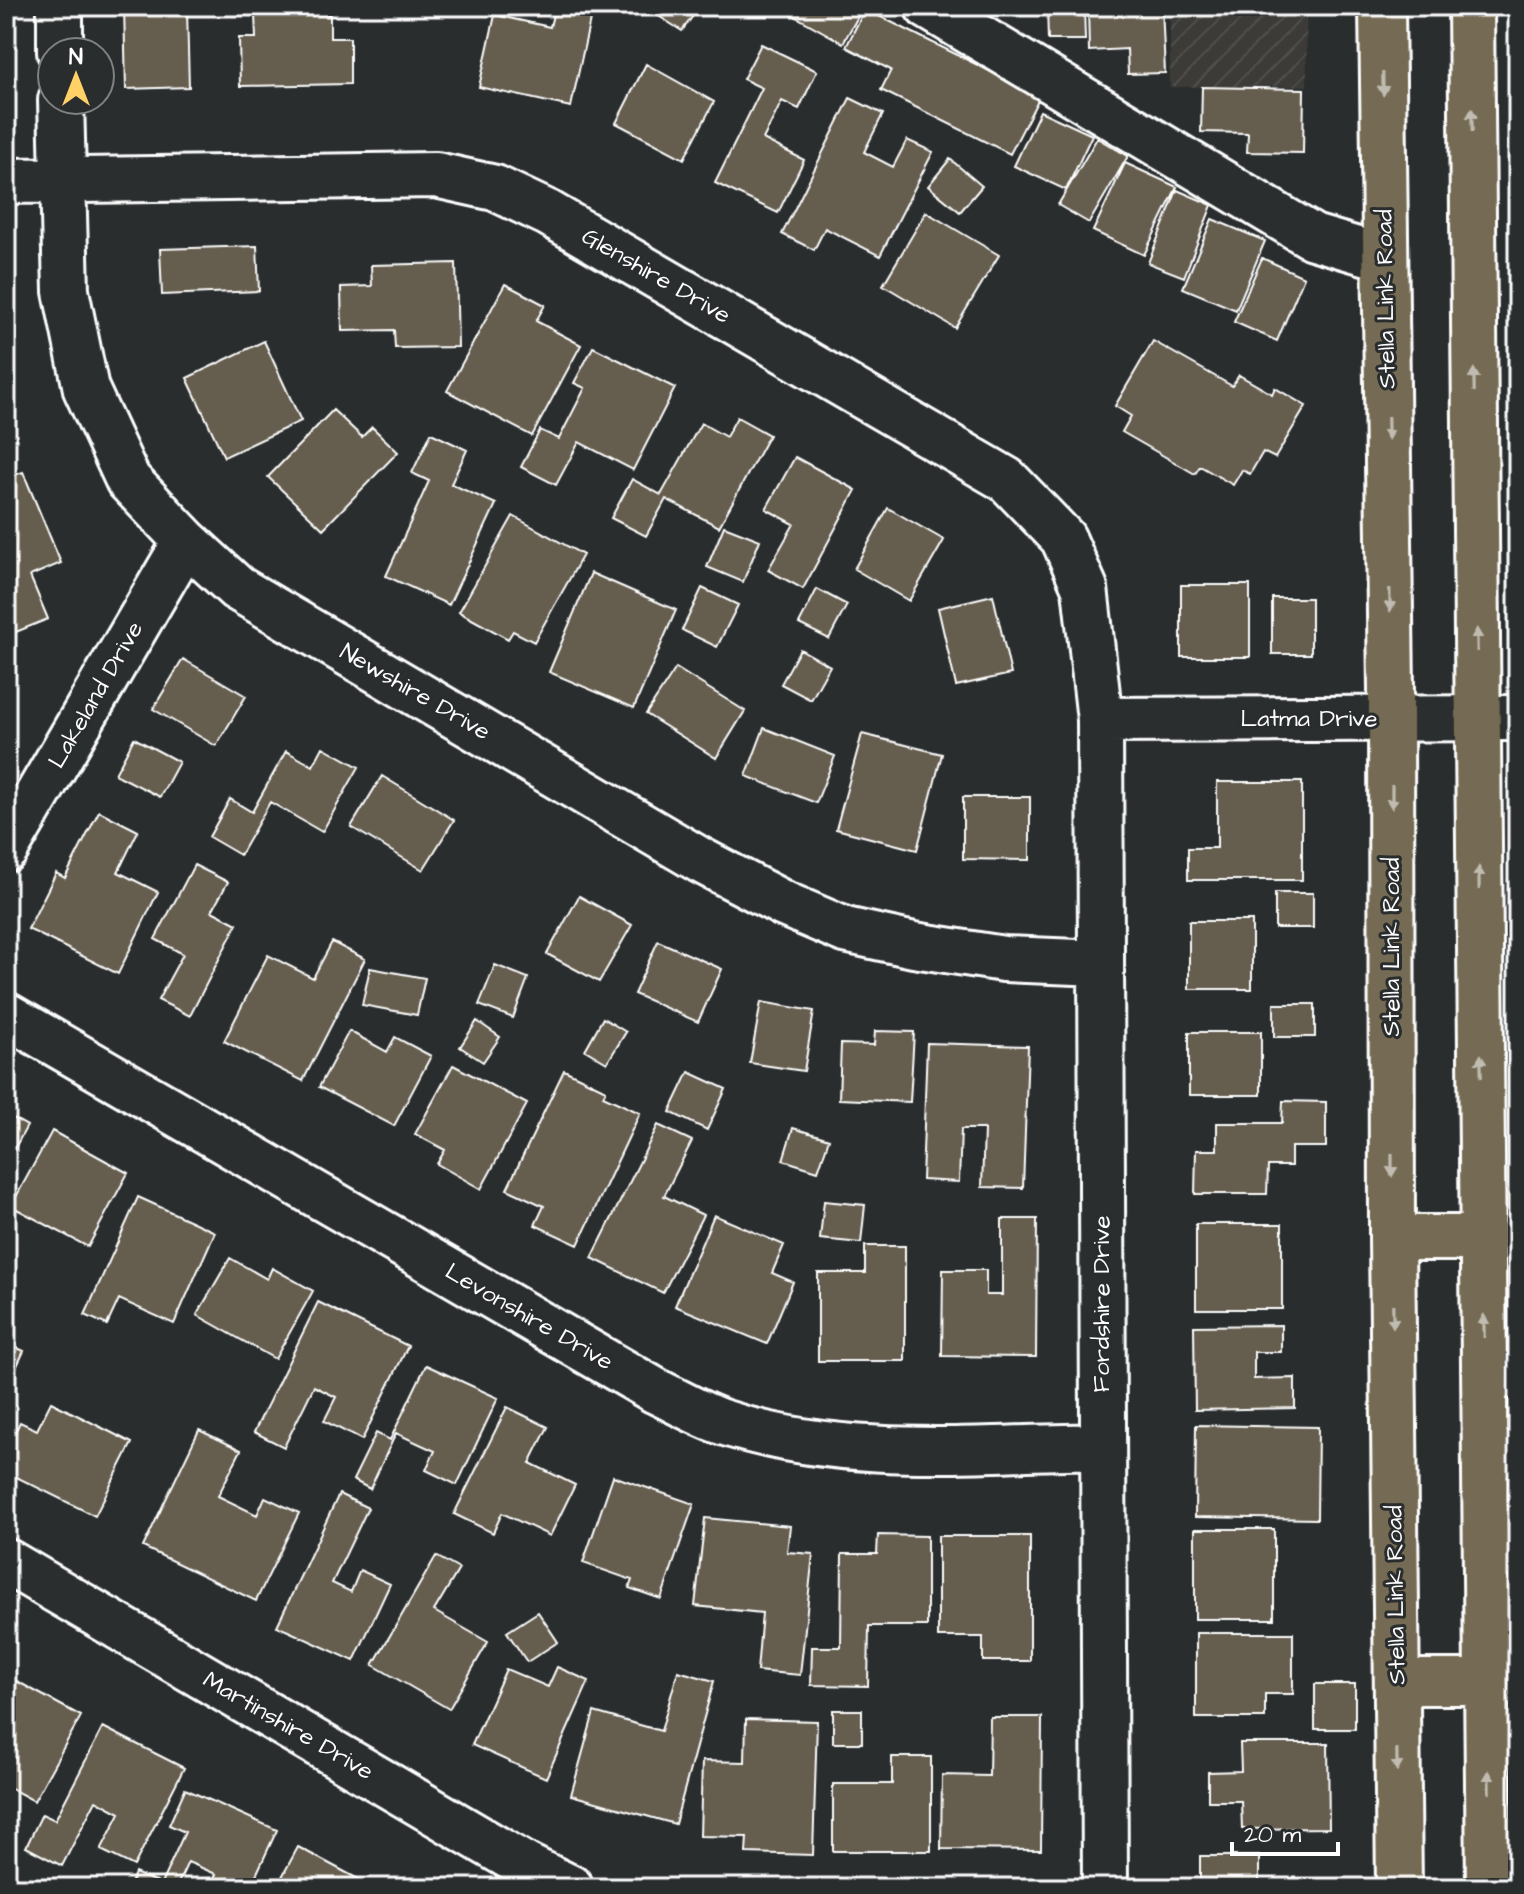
<svg xmlns="http://www.w3.org/2000/svg" width="1524" height="1894" font-family="'Architects Daughter',sans-serif">
	<style>
		.industrial { fill: url(#industrial-furrows) }
		.building { fill: #655d4d; stroke: #fff; stroke-width: 2 }
		.lines { fill: none; stroke-linecap: round; stroke-linejoin: round }
		.minor-casing { stroke: #fff; stroke-width: 50 }
		.major-casing { stroke: #fff; stroke-width: 50 }
		.minor { stroke: #2a2d2e; stroke-width: 44 }
		.major { stroke: #746b52; stroke-width: 44 }
		.oneway { fill: #c0bcb1 }
		.labels { text-anchor: middle; dominant-baseline: central; stroke-width: 6; stroke-linejoin: round; paint-order: stroke }
		.street-label { font-size: 24px; fill: #fff; stroke: #2a2d2e }
	</style>
	<defs>
		<pattern id="industrial-furrows" width="10" height="10" patternUnits="userSpaceOnUse" patternTransform="scale(2)"><rect width="10" height="10" fill="#3c3b37"/><path d="M-1 1l2-2M0 10L10 0M9 11l2-2" fill="none" stroke="#504f4b"/></pattern>
	</defs>
	<rect width="100%" height="100%" fill="#2a2d2e"/>
	<filter id="ink" filterUnits="userSpaceOnUse"><feTurbulence type="fractalNoise" baseFrequency=".0125" numOctaves="2"/><feDisplacementMap in="SourceGraphic" scale="16" xChannelSelector="R" yChannelSelector="G"/><feConvolveMatrix kernelMatrix="1 2 1 2 8 2 1 2 1" color-interpolation-filters="sRGB"/></filter>
	<g filter="url(#ink)">
		<path class="industrial" d="M 1170,6 L 1306,6 L 1307,86 L 1170,87 Z"/>
		<path class="building" d="M 124,6 L 166,6 L 166,10 L 187,10 L 189,87 L 126,89 Z
			M 555,6 L 593,6 L 571,107 L 479,87 L 495,15 L 550,27 Z
			M 659,6 L 700,6 L 682,31 L 654,13 Z
			M 777,6 L 864,6 L 843,43 Z
			M 1047,6 L 1084,6 L 1085,40 L 1048,40 Z
			M 1088,6 L 1162,6 L 1165,73 L 1128,74 L 1127,49 L 1089,51 Z
			M 865,9 L 1040,96 L 1010,154 L 881,90 L 891,70 L 846,47 Z
			M 330,14 L 330,38 L 350,38 L 350,84 L 240,86 L 239,38 L 256,38 L 255,15 Z
			M 761,44 L 817,71 L 799,109 L 782,101 L 763,139 L 804,160 L 778,213 L 715,183 L 762,88 L 743,79 Z
			M 646,64 L 714,102 L 684,159 L 616,123 Z
			M 1202,87 L 1304,89 L 1303,153 L 1247,152 L 1248,133 L 1201,132 Z
			M 850,98 L 883,114 L 864,152 L 893,167 L 907,140 L 933,152 L 880,256 L 825,228 L 814,250 L 782,234 Z
			M 1040,111 L 1092,135 L 1066,190 L 1014,166 Z
			M 1097,138 L 1128,156 L 1089,223 L 1058,205 Z
			M 950,159 L 982,186 L 960,212 L 928,186 Z
			M 1125,163 L 1177,187 L 1144,255 L 1093,231 Z
			M 1177,190 L 1212,205 L 1184,277 L 1148,263 Z
			M 926,212 L 999,255 L 955,328 L 883,285 Z
			M 1212,219 L 1265,241 L 1236,310 L 1183,288 Z
			M 257,246 L 259,291 L 162,295 L 160,249 Z
			M 1262,258 L 1304,277 L 1277,341 L 1234,322 Z
			M 456,263 L 458,347 L 395,348 L 394,330 L 342,331 L 341,287 L 372,286 L 371,265 Z
			M 505,284 L 545,305 L 536,321 L 581,345 L 532,436 L 447,391 Z
			M 264,341 L 301,421 L 224,457 L 187,378 Z
			M 1153,341 L 1232,386 L 1239,375 L 1272,394 L 1275,388 L 1306,406 L 1275,458 L 1263,452 L 1250,474 L 1242,470 L 1233,485 L 1200,466 L 1195,474 L 1122,432 L 1131,416 L 1115,406 Z
			M 593,347 L 675,388 L 633,470 L 579,442 L 556,485 L 521,467 L 540,430 L 559,439 L 585,388 L 574,383 Z
			M 333,410 L 362,437 L 372,427 L 398,452 L 323,529 L 268,477 Z
			M 737,417 L 769,435 L 719,527 L 666,499 L 646,536 L 611,518 L 632,479 L 661,495 L 701,423 L 726,437 Z
			M 431,433 L 467,450 L 451,484 L 496,504 L 449,605 L 386,576 L 429,481 L 412,473 Z
			M 6,435 L 13,461 L 6,463 Z
			M 795,457 L 856,490 L 803,589 L 768,570 L 794,524 L 766,509 Z
			M 23,472 L 61,563 L 30,576 L 48,619 L 6,636 L 6,478 Z
			M 888,508 L 944,540 L 909,601 L 854,569 Z
			M 513,516 L 583,555 L 534,642 L 513,631 L 508,639 L 459,612 Z
			M 724,526 L 760,540 L 743,582 L 707,567 Z
			M 591,573 L 676,610 L 634,708 L 549,672 Z
			M 1181,585 L 1250,585 L 1250,657 L 1181,657 Z
			M 702,588 L 738,605 L 717,647 L 682,630 Z
			M 817,589 L 847,605 L 829,639 L 799,624 Z
			M 993,595 L 1011,674 L 956,686 L 938,608 Z
			M 1272,598 L 1311,598 L 1311,654 L 1272,654 Z
			M 800,649 L 830,666 L 811,700 L 781,684 Z
			M 183,659 L 246,696 L 216,746 L 153,709 Z
			M 676,668 L 745,711 L 716,758 L 646,714 Z
			M 764,728 L 835,756 L 816,803 L 746,776 Z
			M 862,734 L 942,754 L 917,850 L 836,829 Z
			M 134,738 L 179,762 L 160,797 L 115,774 Z
			M 323,747 L 359,767 L 322,832 L 270,802 L 240,855 L 209,837 L 230,799 L 252,812 L 286,751 L 313,766 Z
			M 382,776 L 454,820 L 423,870 L 351,827 Z
			M 1217,782 L 1302,782 L 1302,880 L 1188,880 L 1188,848 L 1217,848 Z
			M 963,797 L 1030,797 L 1030,860 L 963,859 Z
			M 99,811 L 138,831 L 118,872 L 158,892 L 118,974 L 28,929 L 56,873 L 65,878 Z
			M 194,865 L 228,882 L 212,911 L 237,924 L 190,1016 L 158,1000 L 183,954 L 155,939 Z
			M 1275,893 L 1313,893 L 1313,928 L 1275,928 Z
			M 579,896 L 632,925 L 599,982 L 547,954 Z
			M 1189,921 L 1252,921 L 1252,989 L 1189,989 Z
			M 658,941 L 722,969 L 698,1022 L 634,994 Z
			M 332,942 L 365,959 L 303,1081 L 224,1041 L 268,955 L 313,978 Z
			M 495,965 L 528,978 L 513,1018 L 479,1005 Z
			M 370,968 L 425,978 L 417,1015 L 362,1005 Z
			M 761,1002 L 814,1011 L 804,1071 L 750,1063 Z
			M 1274,1004 L 1315,1004 L 1315,1037 L 1274,1037 Z
			M 603,1018 L 626,1032 L 607,1063 L 585,1050 Z
			M 477,1021 L 500,1037 L 483,1062 L 460,1047 Z
			M 349,1031 L 387,1052 L 395,1037 L 431,1056 L 394,1126 L 319,1087 Z
			M 875,1031 L 914,1032 L 910,1102 L 839,1099 L 841,1044 L 874,1045 Z
			M 1189,1032 L 1261,1032 L 1261,1095 L 1189,1095 Z
			M 927,1043 L 1028,1046 L 1023,1188 L 982,1187 L 984,1129 L 961,1129 L 959,1182 L 922,1180 Z
			M 453,1065 L 527,1104 L 481,1189 L 437,1164 L 445,1150 L 415,1134 Z
			M 564,1070 L 606,1090 L 603,1096 L 640,1113 L 578,1245 L 535,1225 L 544,1206 L 507,1189 Z
			M 689,1072 L 726,1089 L 707,1130 L 670,1112 Z
			M 1283,1101 L 1326,1102 L 1326,1147 L 1291,1147 L 1291,1166 L 1268,1166 L 1267,1194 L 1195,1194 L 1196,1150 L 1217,1150 L 1217,1123 L 1282,1123 Z
			M 6,1114 L 27,1126 L 6,1164 Z
			M 658,1125 L 692,1141 L 664,1196 L 703,1215 L 663,1293 L 592,1258 Z
			M 793,1128 L 829,1139 L 818,1171 L 783,1160 Z
			M 52,1131 L 128,1173 L 88,1247 L 11,1206 Z
			M 138,1197 L 215,1232 L 174,1324 L 119,1299 L 107,1325 L 85,1315 Z
			M 824,1201 L 865,1205 L 861,1243 L 820,1239 Z
			M 714,1215 L 784,1245 L 772,1273 L 793,1282 L 767,1344 L 675,1306 Z
			M 1002,1219 L 1037,1219 L 1036,1357 L 942,1356 L 943,1270 L 986,1270 L 986,1295 L 1002,1295 Z
			M 1196,1224 L 1282,1224 L 1282,1309 L 1196,1309 Z
			M 6,1244 L 14,1248 L 6,1263 Z
			M 865,1246 L 905,1246 L 905,1361 L 818,1361 L 818,1273 L 865,1273 Z
			M 230,1258 L 267,1279 L 272,1268 L 313,1291 L 275,1359 L 197,1315 Z
			M 318,1302 L 408,1346 L 362,1440 L 324,1421 L 336,1397 L 314,1386 L 284,1447 L 254,1432 Z
			M 1281,1325 L 1281,1352 L 1254,1352 L 1254,1379 L 1295,1378 L 1295,1408 L 1195,1410 L 1194,1326 Z
			M 6,1343 L 24,1351 L 6,1389 Z
			M 426,1365 L 498,1398 L 457,1485 L 426,1470 L 435,1451 L 396,1433 L 370,1489 L 353,1480 L 376,1433 L 390,1440 Z
			M 51,1402 L 132,1443 L 95,1516 L 6,1472 L 6,1450 L 20,1422 L 37,1430 Z
			M 507,1407 L 548,1427 L 530,1463 L 575,1485 L 550,1536 L 502,1513 L 493,1533 L 454,1514 Z
			M 1196,1425 L 1318,1427 L 1317,1519 L 1195,1517 Z
			M 199,1430 L 241,1450 L 218,1496 L 257,1515 L 265,1497 L 299,1513 L 256,1601 L 143,1547 Z
			M 613,1476 L 694,1504 L 661,1599 L 629,1588 L 632,1580 L 583,1563 Z
			M 339,1494 L 368,1508 L 332,1583 L 351,1592 L 360,1570 L 390,1584 L 354,1661 L 277,1626 Z
			M 705,1518 L 790,1526 L 787,1552 L 813,1554 L 800,1675 L 757,1671 L 762,1613 L 695,1606 Z
			M 1195,1529 L 1274,1529 L 1274,1619 L 1195,1619 Z
			M 878,1535 L 927,1536 L 927,1626 L 869,1626 L 868,1686 L 811,1685 L 812,1647 L 841,1647 L 842,1554 L 877,1554 Z
			M 938,1536 L 1030,1536 L 1030,1661 L 983,1661 L 983,1637 L 938,1637 Z
			M 436,1556 L 459,1569 L 434,1611 L 488,1642 L 449,1709 L 373,1665 Z
			M 538,1612 L 558,1642 L 527,1662 L 507,1632 Z
			M 1196,1633 L 1293,1633 L 1293,1694 L 1265,1694 L 1265,1718 L 1196,1718 Z
			M 557,1667 L 589,1681 L 546,1778 L 472,1745 L 506,1669 L 548,1687 Z
			M 678,1671 L 714,1681 L 675,1824 L 571,1795 L 594,1712 L 661,1731 Z
			M 9,1677 L 81,1716 L 34,1801 L 6,1786 L 6,1682 Z
			M 1315,1684 L 1355,1684 L 1355,1729 L 1315,1729 Z
			M 833,1710 L 862,1710 L 862,1743 L 833,1743 Z
			M 990,1717 L 1042,1717 L 1041,1850 L 941,1849 L 942,1775 L 989,1776 Z
			M 746,1719 L 817,1721 L 813,1855 L 746,1853 L 747,1837 L 700,1836 L 702,1761 L 745,1762 Z
			M 103,1727 L 184,1768 L 134,1866 L 101,1850 L 120,1813 L 96,1800 L 62,1866 L 26,1847 L 42,1814 L 55,1820 Z
			M 1240,1743 L 1328,1743 L 1329,1828 L 1242,1829 L 1241,1801 L 1208,1801 L 1208,1772 L 1241,1771 Z
			M 892,1757 L 931,1757 L 931,1851 L 833,1851 L 833,1784 L 892,1784 Z
			M 185,1789 L 277,1830 L 250,1888 L 210,1888 L 216,1874 L 188,1862 L 176,1888 L 129,1888 L 135,1873 L 161,1884 L 185,1832 L 169,1825 Z
			M 298,1847 L 375,1888 L 276,1888 Z
			M 1200,1856 L 1259,1856 L 1259,1888 L 1200,1888 Z"/>
		<g class="lines">
			<defs>
				<path id="minor" d="M 60,6 L 60,52
					M 927,6 L 1313,237 L 1385,258
					M 61,100 L 66,291 L 86,389 L 128,480 L 186,541 L 237,588 L 700,860 L 784,904 L 845,930 L 914,945 L 1004,959 L 1101,963
					M 6,181 L 436,175 L 495,188 L 548,213 L 1007,480 L 1063,538 L 1085,588 L 1100,720 L 1105,1888
					M 1100,720 L 1518,718
					M 6,849 L 186,541
					M 6,1015 L 656,1391 C 677,1401 699,1414 722,1422 C 844,1462 977,1448 1103,1446
					M 1485,1371 L 1518,1377
					M 1485,1454 L 1518,1453
					M 1486,1553 L 1518,1553
					M 6,1561 L 526,1866 L 571,1888
					M 1488,1682 L 1518,1682"/>
				<path id="major" d="M 1382,6 L 1391,690 L 1392,1238 L 1399,1888
					M 1471,6 L 1489,1888
					M 1392,1238 L 1483,1238
					M 1397,1682 L 1488,1682"/>
			</defs>
			<use href="#minor" class="minor-casing"/>
			<use href="#major" class="major-casing"/>
			<use href="#minor" class="minor"/>
			<use href="#major" class="major"/>
		</g>
		<defs><path id="oneway-solid" d="M-6-.8H1V-3.2L6.5 0L1 3.2V.8H-6Z" transform="scale(2)"/></defs>
		<g class="oneway">
			<use href="#oneway-solid" transform="translate(1383 84) rotate(89)"/>
			<use href="#oneway-solid" transform="translate(1472 120) rotate(-91)"/>
			<use href="#oneway-solid" transform="translate(1474 380) rotate(-91)"/>
			<use href="#oneway-solid" transform="translate(1388 428) rotate(89)"/>
			<use href="#oneway-solid" transform="translate(1390 600) rotate(89)"/>
			<use href="#oneway-solid" transform="translate(1477 640) rotate(-91)"/>
			<use href="#oneway-solid" transform="translate(1392 797) rotate(90)"/>
			<use href="#oneway-solid" transform="translate(1479 878) rotate(-91)"/>
			<use href="#oneway-solid" transform="translate(1481 1066) rotate(-91)"/>
			<use href="#oneway-solid" transform="translate(1392 1165) rotate(90)"/>
			<use href="#oneway-solid" transform="translate(1393 1316) rotate(89)"/>
			<use href="#oneway-solid" transform="translate(1484 1326) rotate(-91)"/>
			<use href="#oneway-solid" transform="translate(1397 1760) rotate(89)"/>
			<use href="#oneway-solid" transform="translate(1489 1782) rotate(-91)"/>
		</g>
	</g>
	<g class="labels">
		<g class="street-label">
			<text transform="translate(656 276) rotate(30)">Glenshire Drive</text>
			<text transform="translate(1386 299) rotate(-91)">Stella Link Road</text>
			<text transform="translate(415 692) rotate(30)">Newshire Drive</text>
			<text transform="translate(96 695) rotate(-60)">Lakeland Drive</text>
			<text x="1309" y="719">Latma Drive</text>
			<text transform="translate(1392 947) rotate(-90)">Stella Link Road</text>
			<text transform="translate(1102 1304) rotate(-90)">Fordshire Drive</text>
			<text transform="translate(529 1317) rotate(30)">Levonshire Drive</text>
			<text transform="translate(1396 1595) rotate(-91)">Stella Link Road</text>
			<text transform="translate(288 1726) rotate(30)">Martinshire Drive</text>
		</g>
	</g>
	<rect width="1524" height="1894" fill="none" stroke="#2a2d2e" stroke-width="32"/>
	<rect x="16" y="16" width="1492" height="1862" fill="none" stroke="#fff" stroke-width="3" filter="url(#ink)"/>
	<g transform="translate(76 76)"><circle r="38" fill="#2a2d2e" stroke="#7f8182" stroke-width="2"/>
	<path d="M0-6L14 30L0 20L-14 30Z" fill="#ffd166"/>
	<text y="-12" font-size="22" font-weight="bold" text-anchor="middle" fill="#ffffff">N</text>
	</g>
	<path d="M1232 1842v12h106v-12" fill="none" stroke="#ffffff" stroke-width="4"/>
	<text x="1244" y="1842" font-size="24" fill="#ffffff" stroke="#2a2d2e" stroke-width="6" paint-order="stroke">20 m</text>
</svg>
